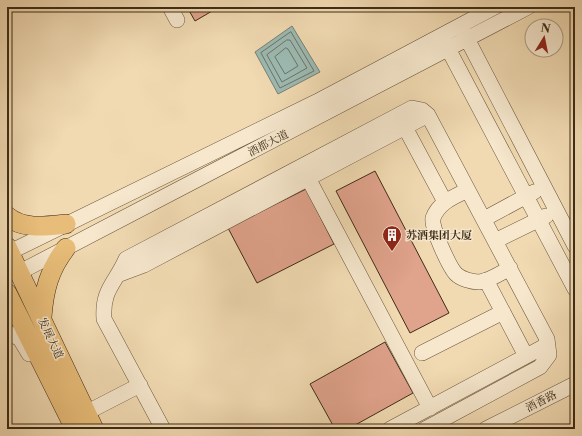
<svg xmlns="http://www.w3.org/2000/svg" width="582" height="436" font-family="'Libre Caslon Text','Noto Serif SC',serif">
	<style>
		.water { fill: #9cbab3; stroke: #768175 }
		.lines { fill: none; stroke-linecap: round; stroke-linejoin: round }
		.shore { stroke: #6d7365; stroke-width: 1 }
		.building { fill: #e0a38c; stroke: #3e2c17 }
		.minor-casing { stroke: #6b583e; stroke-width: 16 }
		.major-casing { stroke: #3e2c17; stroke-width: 20 }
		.minor { stroke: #f6e7cd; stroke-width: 15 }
		.major { stroke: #e8bd79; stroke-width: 19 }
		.labels { text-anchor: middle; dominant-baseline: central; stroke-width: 3; stroke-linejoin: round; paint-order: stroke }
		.street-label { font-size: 11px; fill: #3e2c17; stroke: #f6e7cd }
		.poi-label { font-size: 11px; font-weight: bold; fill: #3e2c17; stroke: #f6e7cd; text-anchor: start }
	</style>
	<rect width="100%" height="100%" fill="#f1dab2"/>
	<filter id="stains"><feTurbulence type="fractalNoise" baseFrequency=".005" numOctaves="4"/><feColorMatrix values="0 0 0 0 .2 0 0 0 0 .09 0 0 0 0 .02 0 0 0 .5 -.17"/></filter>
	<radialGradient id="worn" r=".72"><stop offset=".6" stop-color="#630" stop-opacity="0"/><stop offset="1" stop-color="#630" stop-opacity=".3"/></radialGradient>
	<path class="water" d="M 292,26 L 320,72 L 278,94 L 255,52 Z"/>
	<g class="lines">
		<path class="shore" d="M 291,32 L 314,71 L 280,88 L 261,53 Z
			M 287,40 L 290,40 L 307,68 L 282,82 L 267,55 Z
			M 286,48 L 288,49 L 298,66 L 285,74 L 275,57 Z"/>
	</g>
	<path class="building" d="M 187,7 L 219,7 L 195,21 Z
		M 375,171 L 449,313 L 410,333 L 336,191 Z
		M 306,189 L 334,244 L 257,283 L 228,228 Z
		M 385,342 L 413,393 L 348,429 L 335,429 L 310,384 Z"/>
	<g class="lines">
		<defs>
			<path id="minor" d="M 170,7 L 177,20
				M 463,31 L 575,246
				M 444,41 L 575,289
				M 400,118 L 445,202
				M 308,178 L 430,408
				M 468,190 C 454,197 439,202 433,218 C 430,226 450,268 456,274 C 461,279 472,282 479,282 C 489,281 501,273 510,268
				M 484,219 L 534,192
				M 495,241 L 546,216
				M 10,252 L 316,102 L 495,7
				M 20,272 L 528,7
				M 120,274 L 144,265 L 428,115
				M 486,280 L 526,356
				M 7,332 L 20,339 L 29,354
				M 422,353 L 503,312
				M 76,418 L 140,385
				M 163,429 L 104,319 C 102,289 115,284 126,259 L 412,108 L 422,110 L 428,115 L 547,339 L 545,346 L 390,429
				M 425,429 L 540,367 L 549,355 L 547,339
				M 486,429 L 575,384"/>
			<path id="major" d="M 7,216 C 23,230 47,226 66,224
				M 7,247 L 94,429
				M 7,293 L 75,429
				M 42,317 C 44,290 49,270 66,248"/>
		</defs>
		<use href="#minor" class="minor-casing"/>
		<use href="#major" class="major-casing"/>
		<use href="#minor" class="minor"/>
		<use href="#major" class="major"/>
	</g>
	<defs>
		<symbol id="building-pin" viewBox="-11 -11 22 30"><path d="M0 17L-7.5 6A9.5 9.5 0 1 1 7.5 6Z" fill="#8f2418" stroke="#f6e7cd"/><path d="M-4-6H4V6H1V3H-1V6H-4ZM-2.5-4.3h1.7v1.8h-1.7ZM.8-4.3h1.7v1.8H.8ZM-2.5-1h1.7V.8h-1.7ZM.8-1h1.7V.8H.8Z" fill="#fff"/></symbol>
	</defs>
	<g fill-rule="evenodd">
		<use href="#building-pin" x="381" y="224" width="22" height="30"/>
	</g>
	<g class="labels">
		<g class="street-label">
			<text transform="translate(268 143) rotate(-27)">酒都大道</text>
			<text transform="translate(51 338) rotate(65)">发展大道</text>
			<text transform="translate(541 401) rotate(-27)">酒香路</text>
		</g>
		<g class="poi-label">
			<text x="406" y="235">苏酒集团大厦</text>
		</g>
	</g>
	<rect width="582" height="436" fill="none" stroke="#f1dab2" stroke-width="24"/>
	<rect x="8" y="8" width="566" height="420" fill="none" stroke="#3e2c17" stroke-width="2"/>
	<rect x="12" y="12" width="558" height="412" fill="none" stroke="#3e2c17"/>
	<g transform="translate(544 38) rotate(10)"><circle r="19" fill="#f6e7cd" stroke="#ac9c84"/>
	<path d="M0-3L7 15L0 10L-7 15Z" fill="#8f2418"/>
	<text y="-6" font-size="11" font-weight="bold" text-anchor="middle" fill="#3e2c17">N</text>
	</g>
	<rect width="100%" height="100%" filter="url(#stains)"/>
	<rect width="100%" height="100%" fill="url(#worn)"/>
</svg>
